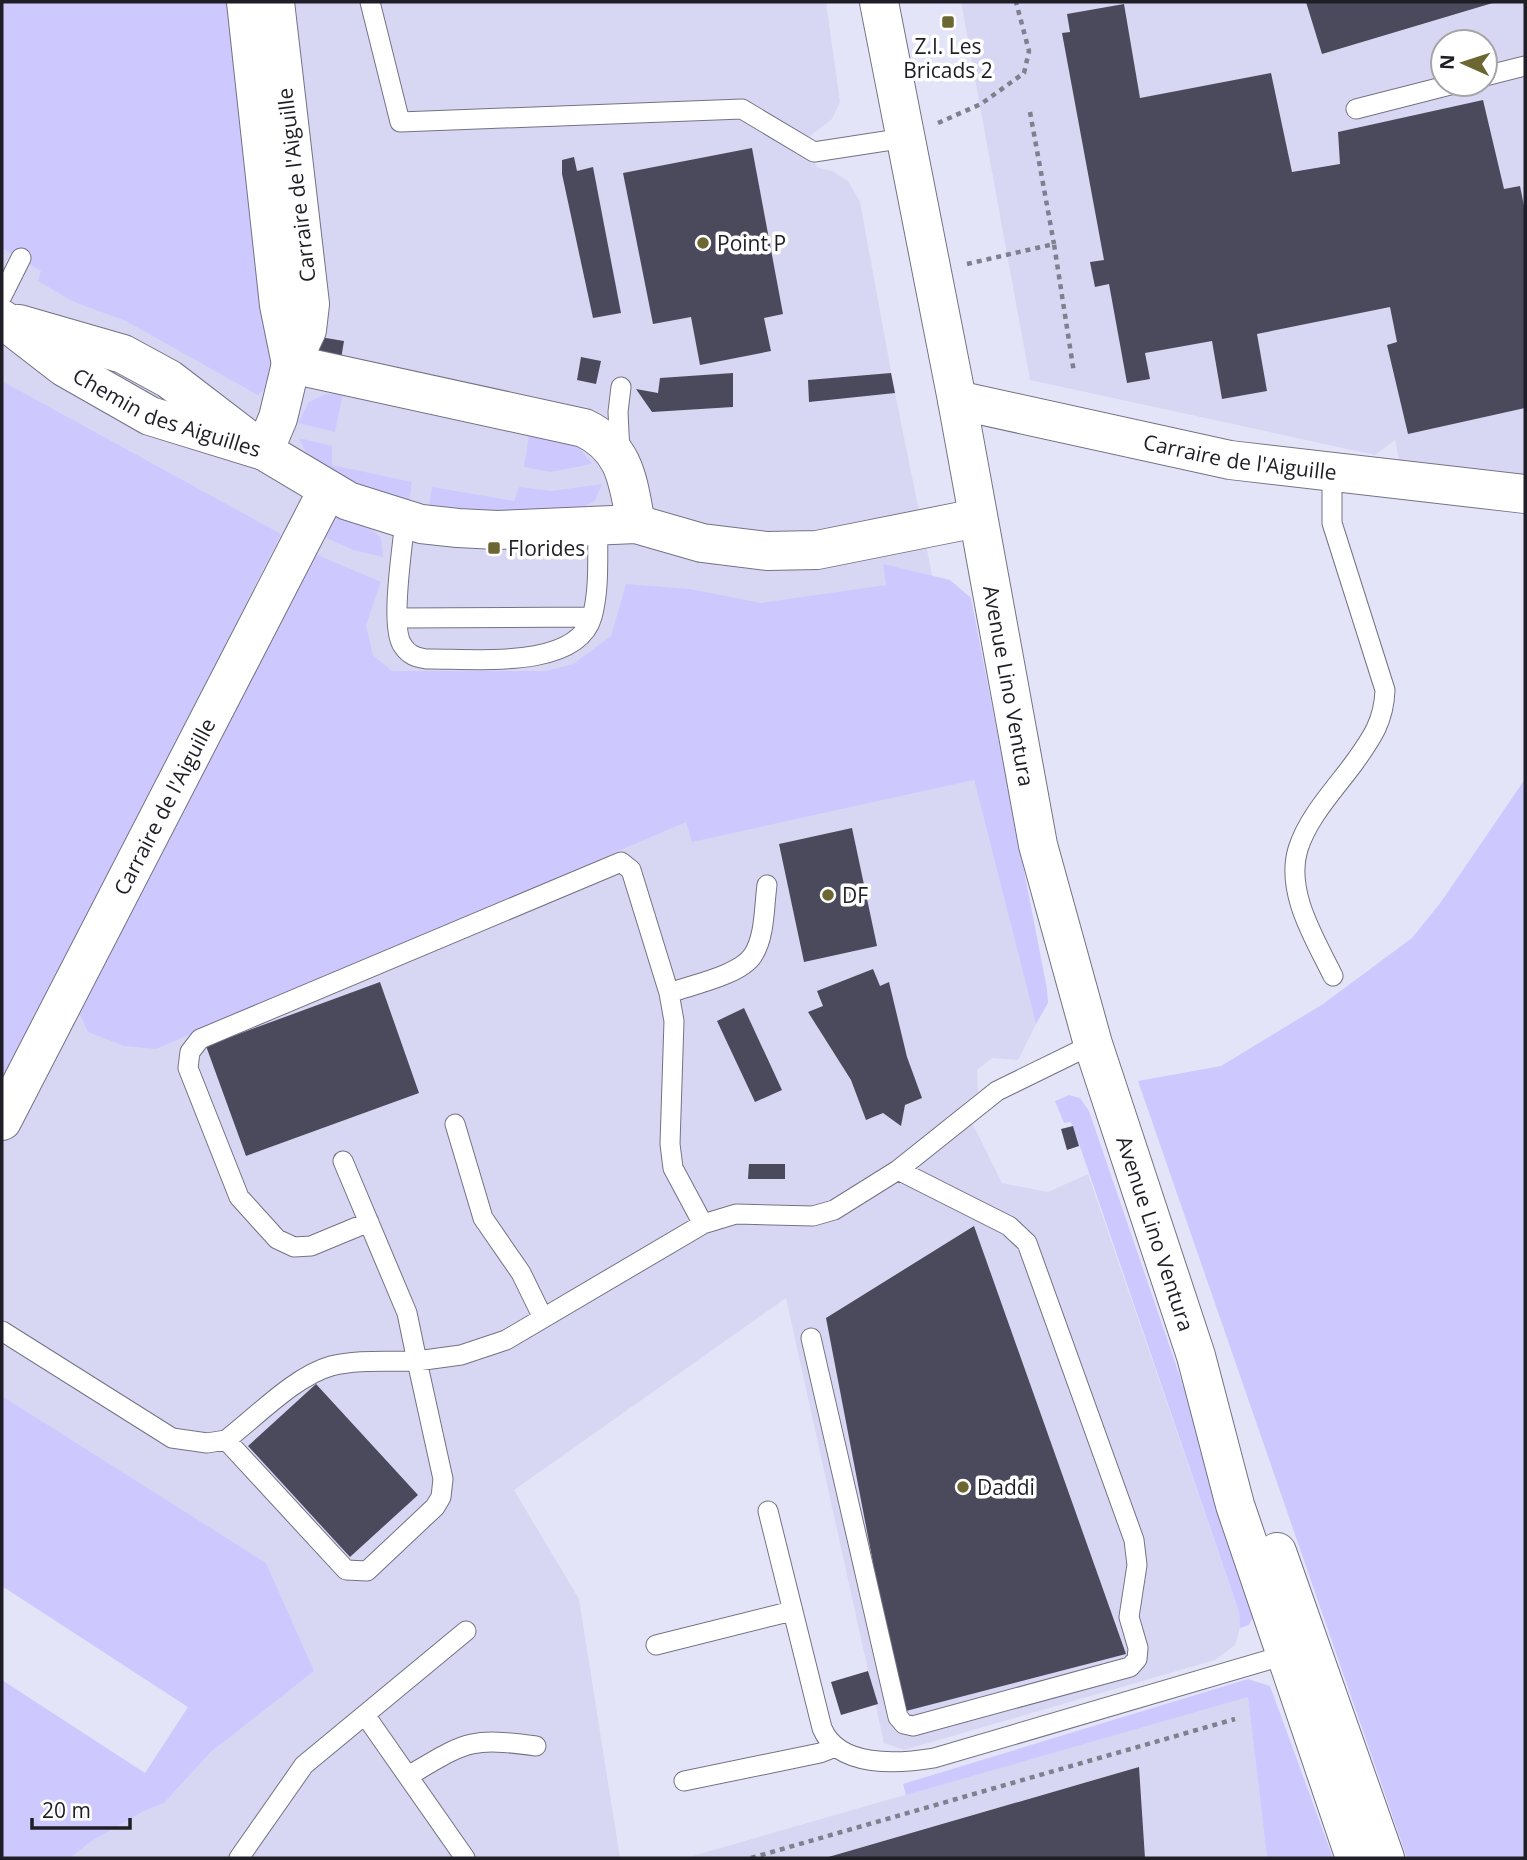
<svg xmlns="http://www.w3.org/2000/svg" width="1527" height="1860" font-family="'Open Sans',sans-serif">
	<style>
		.built { fill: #d8d7f3; fill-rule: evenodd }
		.green { fill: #cdc9ff }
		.building { fill: #4b4a5c }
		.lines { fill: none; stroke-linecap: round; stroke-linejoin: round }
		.lane-casing { stroke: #737285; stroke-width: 21 }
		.street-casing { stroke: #737285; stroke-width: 40 }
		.secondary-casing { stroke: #737285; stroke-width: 40 }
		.path { stroke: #807f8e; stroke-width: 4.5; stroke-dasharray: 5 5; stroke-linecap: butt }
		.lane { stroke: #fff; stroke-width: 19 }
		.street { stroke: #fff; stroke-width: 38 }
		.secondary { stroke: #fff; stroke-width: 38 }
		.poi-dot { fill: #6b6632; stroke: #fff; stroke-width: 2.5 }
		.labels { text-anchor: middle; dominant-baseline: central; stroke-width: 7; stroke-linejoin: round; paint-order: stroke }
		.poi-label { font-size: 21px; fill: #1f1e26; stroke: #fff; text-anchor: start }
		.street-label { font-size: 21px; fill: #1f1e26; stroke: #fff }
	</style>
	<rect width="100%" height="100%" fill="#e4e4f9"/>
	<path class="built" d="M 2,2 L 826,2 L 840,102 L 832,119 L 810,136 L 816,167 L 832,171 L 848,181 L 860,202 L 895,393 L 974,780 L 1036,1024 L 1018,1060 L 992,1058 L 977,1070 L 978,1092 L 963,1104 L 1002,1183 L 1048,1192 L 1088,1174 L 1239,1612 L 1240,1628 L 1235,1645 L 1215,1660 L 904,1750 L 884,1743 L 786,1298 L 514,1490 L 579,1599 L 620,1858 L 70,1858 L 92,1841 L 144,1811 L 164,1803 L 211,1752 L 229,1738 L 188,1707 L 2,1586 Z
		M 961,2 L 1525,2 L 1525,478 L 1399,460 L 1395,440 L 1375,455 L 1030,380 ZM 1443,42 L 1485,42 L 1485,84 L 1443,84 Z
		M 1248,1696 L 1267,1858 L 686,1858 Z"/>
	<path class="green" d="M 2,2 L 235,2 L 275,364 L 269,386 L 258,395 L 126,321 L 74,302 L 38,281 L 41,271 L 2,248 Z
		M 2,381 L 281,534 L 2,1085 Z
		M 326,394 L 343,394 L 335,432 L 298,423 L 309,402 Z
		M 530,429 L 576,443 L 592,464 L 550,472 L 524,467 Z
		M 299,438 L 332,446 L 332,465 L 412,482 L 409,502 L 357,487 L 310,461 Z
		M 602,484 L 595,501 L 583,507 L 465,512 L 429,507 L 432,487 L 514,501 L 519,487 L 551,491 Z
		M 335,518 C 349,518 370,527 381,537 L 383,557 L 353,550 L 322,536 Z
		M 313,553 L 381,582 L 366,625 L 373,655 L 392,671 L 545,671 L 573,664 L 611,636 L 626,584 L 690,589 L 761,603 L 886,585 L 883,564 L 950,580 L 971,598 L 1047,989 L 1048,1003 L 1036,1024 L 974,780 L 692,842 L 686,822 L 156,1049 L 124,1046 L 88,1032 L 76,1007 Z
		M 1525,779 L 1525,1858 L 1407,1858 L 1138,1081 L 1221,1066 L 1323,1004 L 1412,938 L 1441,902 Z
		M 1069,1095 L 1080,1098 L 1089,1111 L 1251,1584 L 1253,1617 L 1249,1625 L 1240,1628 L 1239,1612 L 1073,1126 L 1070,1122 L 1064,1123 L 1055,1101 Z
		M 2,1396 L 266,1563 L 314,1671 L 211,1752 L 164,1803 L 144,1811 L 92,1841 L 70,1858 L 2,1858 L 2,1680 L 145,1773 L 188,1707 L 2,1586 Z
		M 1248,1679 L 1270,1686 L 1333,1858 L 1267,1858 L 1248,1697 L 906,1795 L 903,1784 Z"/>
	<path class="building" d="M 1306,2 L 1496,2 L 1322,54 Z
		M 1124,4 L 1140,98 L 1271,73 L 1292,172 L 1340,164 L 1338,132 L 1483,100 L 1504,189 L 1520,186 L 1525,211 L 1525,408 L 1408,434 L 1387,345 L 1397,342 L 1390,307 L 1257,334 L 1267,391 L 1222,399 L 1212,341 L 1145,353 L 1150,379 L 1127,383 L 1109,284 L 1095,287 L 1090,262 L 1104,260 L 1062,33 L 1070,32 L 1067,14 Z
		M 752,148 L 783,314 L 764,318 L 771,351 L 700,365 L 691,317 L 653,324 L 623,173 Z
		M 574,157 L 577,171 L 593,167 L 621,313 L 593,318 L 562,174 L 562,160 Z
		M 320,337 L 344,341 L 341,359 L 316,355 Z
		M 581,357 L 601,361 L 596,384 L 577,380 Z
		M 733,373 L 733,407 L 652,412 L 636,389 L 658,393 L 660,378 Z
		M 891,373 L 895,393 L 809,402 L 808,380 Z
		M 852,828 L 877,946 L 804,962 L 779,844 Z
		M 873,969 L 880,986 L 889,982 L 907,1057 L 922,1098 L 905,1105 L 901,1126 L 883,1113 L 866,1120 L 851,1080 L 808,1012 L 823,1006 L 817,991 Z
		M 380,982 L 419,1093 L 246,1156 L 206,1046 Z
		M 744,1008 L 782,1090 L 755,1102 L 717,1021 Z
		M 1073,1126 L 1079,1146 L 1067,1150 L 1061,1129 Z
		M 749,1164 L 785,1164 L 785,1179 L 748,1179 Z
		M 974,1226 L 1126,1654 L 906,1711 L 890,1651 L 826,1318 Z
		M 316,1384 L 418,1495 L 350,1557 L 248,1446 Z
		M 868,1671 L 878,1704 L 841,1715 L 831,1682 Z
		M 1139,1767 L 1145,1858 L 825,1858 Z"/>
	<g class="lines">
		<defs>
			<path id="lane" d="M 370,2 L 400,122 L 742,109 L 814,152 L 905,138
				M 1485,76 L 1525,66
				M 1356,109 L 1454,84
				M 2,296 L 21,258
				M 620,453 L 618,412 L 621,387
				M 1332,472 L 1332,523 L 1385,690 C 1384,721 1372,738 1354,763 C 1335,789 1308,817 1298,849 C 1285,892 1315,939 1333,976
				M 405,520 C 403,545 389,628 403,646 C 409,655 415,657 426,659 C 470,658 576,671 592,617 C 600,588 597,555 598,525
				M 397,618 L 592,617
				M 669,993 C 691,985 741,975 753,955 C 765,937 764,907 767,885
				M 455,1124 L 483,1218 L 521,1273 L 543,1318
				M 343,1161 L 407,1313 L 417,1361 L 461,1355 L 506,1340 L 703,1224 L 736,1214 L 813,1216 L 834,1210 L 898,1170 L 997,1091 L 1093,1044
				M 369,1222 L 311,1246 L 294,1247 L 277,1239 L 239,1197 L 188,1068 L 190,1052 L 200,1039 L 621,862 L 631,870 L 669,993 L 674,1021 L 670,1144 L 673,1168 L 703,1224
				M 2,1331 L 172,1438 L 207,1443 L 226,1440 L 346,1570 L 367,1571 L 435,1507 L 441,1497 L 443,1479 L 417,1361 C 389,1362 358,1359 331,1366 C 295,1376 256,1417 226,1440
				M 811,1338 L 898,1717 L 904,1724 L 913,1726 L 1130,1667 L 1137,1659 L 1138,1648 L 1129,1617 L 1137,1565 L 1134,1540 L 1027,1243 L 1009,1226 L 898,1170
				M 768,1511 L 822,1728 C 838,1768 898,1764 934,1758 L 1292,1653
				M 656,1645 L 792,1611
				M 365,1715 L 465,1858
				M 408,1776 C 466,1742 468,1737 536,1746
				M 684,1781 L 820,1753 L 833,1748
				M 239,1858 L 304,1765 L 466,1631"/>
			<g id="street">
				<path d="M 246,2 L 279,305 L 291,364 L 307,330 L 310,304 L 275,2"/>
				<path id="s1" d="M 2,319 L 64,367 L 150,416 L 264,451"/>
				<path d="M 19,324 L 123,354 L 169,379 L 250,441"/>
				<path id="s2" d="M 957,400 L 1230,460 L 1525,494"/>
				<path d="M 636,524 C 628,482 626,448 584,428 L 291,364 L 278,418 L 264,451 L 348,501 L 421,524 L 458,528 L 497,530 L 636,524 L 702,543 L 767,551 L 817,550 L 977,518"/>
				<path id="s3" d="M 2,1121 L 327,491"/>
			</g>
			<g id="secondary">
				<path id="s4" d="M 879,2 L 957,400 L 1038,845 L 1093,1044 L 1196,1356 L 1235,1505 L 1355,1858"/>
				<path d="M 1277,1552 L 1385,1858"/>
			</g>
		</defs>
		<use href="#lane" class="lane-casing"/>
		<use href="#street" class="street-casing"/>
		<use href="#secondary" class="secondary-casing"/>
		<path class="path" d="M 1030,112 L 1054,244
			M 938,123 L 981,104 L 1024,73 L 1029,51 L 1016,2
			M 967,264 L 1054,244 L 1074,373
			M 751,1858 L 1235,1719"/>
		<use href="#lane" class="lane"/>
		<use href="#street" class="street"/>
		<use href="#secondary" class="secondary"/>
	</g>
	<g class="poi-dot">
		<rect x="941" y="15" width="14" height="14" rx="3.5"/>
		<circle cx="703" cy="243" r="7"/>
		<rect x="487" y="541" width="14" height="14" rx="3.5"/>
		<circle cx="828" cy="895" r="7"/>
		<circle cx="963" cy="1487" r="7"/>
	</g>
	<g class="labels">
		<g class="poi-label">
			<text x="948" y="46" text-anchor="middle">Z.I. Les<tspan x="948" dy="24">Bricads 2</tspan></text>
			<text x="717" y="243">Point P</text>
			<text x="508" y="548">Florides</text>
			<text x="842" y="895">DF</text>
			<text x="977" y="1487">Daddi</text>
		</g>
		<g class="street-label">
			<text transform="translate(296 185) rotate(-97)">Carraire de l'Aiguille</text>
			<text stroke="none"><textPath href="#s1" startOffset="192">Chemin des Aiguilles</textPath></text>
			<text stroke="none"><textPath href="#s2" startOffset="289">Carraire de l'Aiguille</textPath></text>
			<text stroke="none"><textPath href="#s4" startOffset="696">Avenue Lino Ventura</textPath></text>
			<text stroke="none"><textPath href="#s3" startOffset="354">Carraire de l'Aiguille</textPath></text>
			<text stroke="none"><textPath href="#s4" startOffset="1264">Avenue Lino Ventura</textPath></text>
		</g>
	</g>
	<rect width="1527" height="1860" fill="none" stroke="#1f1e26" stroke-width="7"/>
	<g transform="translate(1464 63) rotate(273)"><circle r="33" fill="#ffffff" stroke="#a5a5a8" stroke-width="2"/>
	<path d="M0-5L12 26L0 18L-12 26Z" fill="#6b6632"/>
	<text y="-10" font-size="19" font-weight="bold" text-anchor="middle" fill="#1f1e26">N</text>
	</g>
	<path d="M32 1818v10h98v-10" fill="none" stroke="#1f1e26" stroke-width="3.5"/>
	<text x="42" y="1818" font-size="21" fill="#1f1e26" stroke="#ffffff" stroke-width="5" paint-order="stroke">20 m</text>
</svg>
